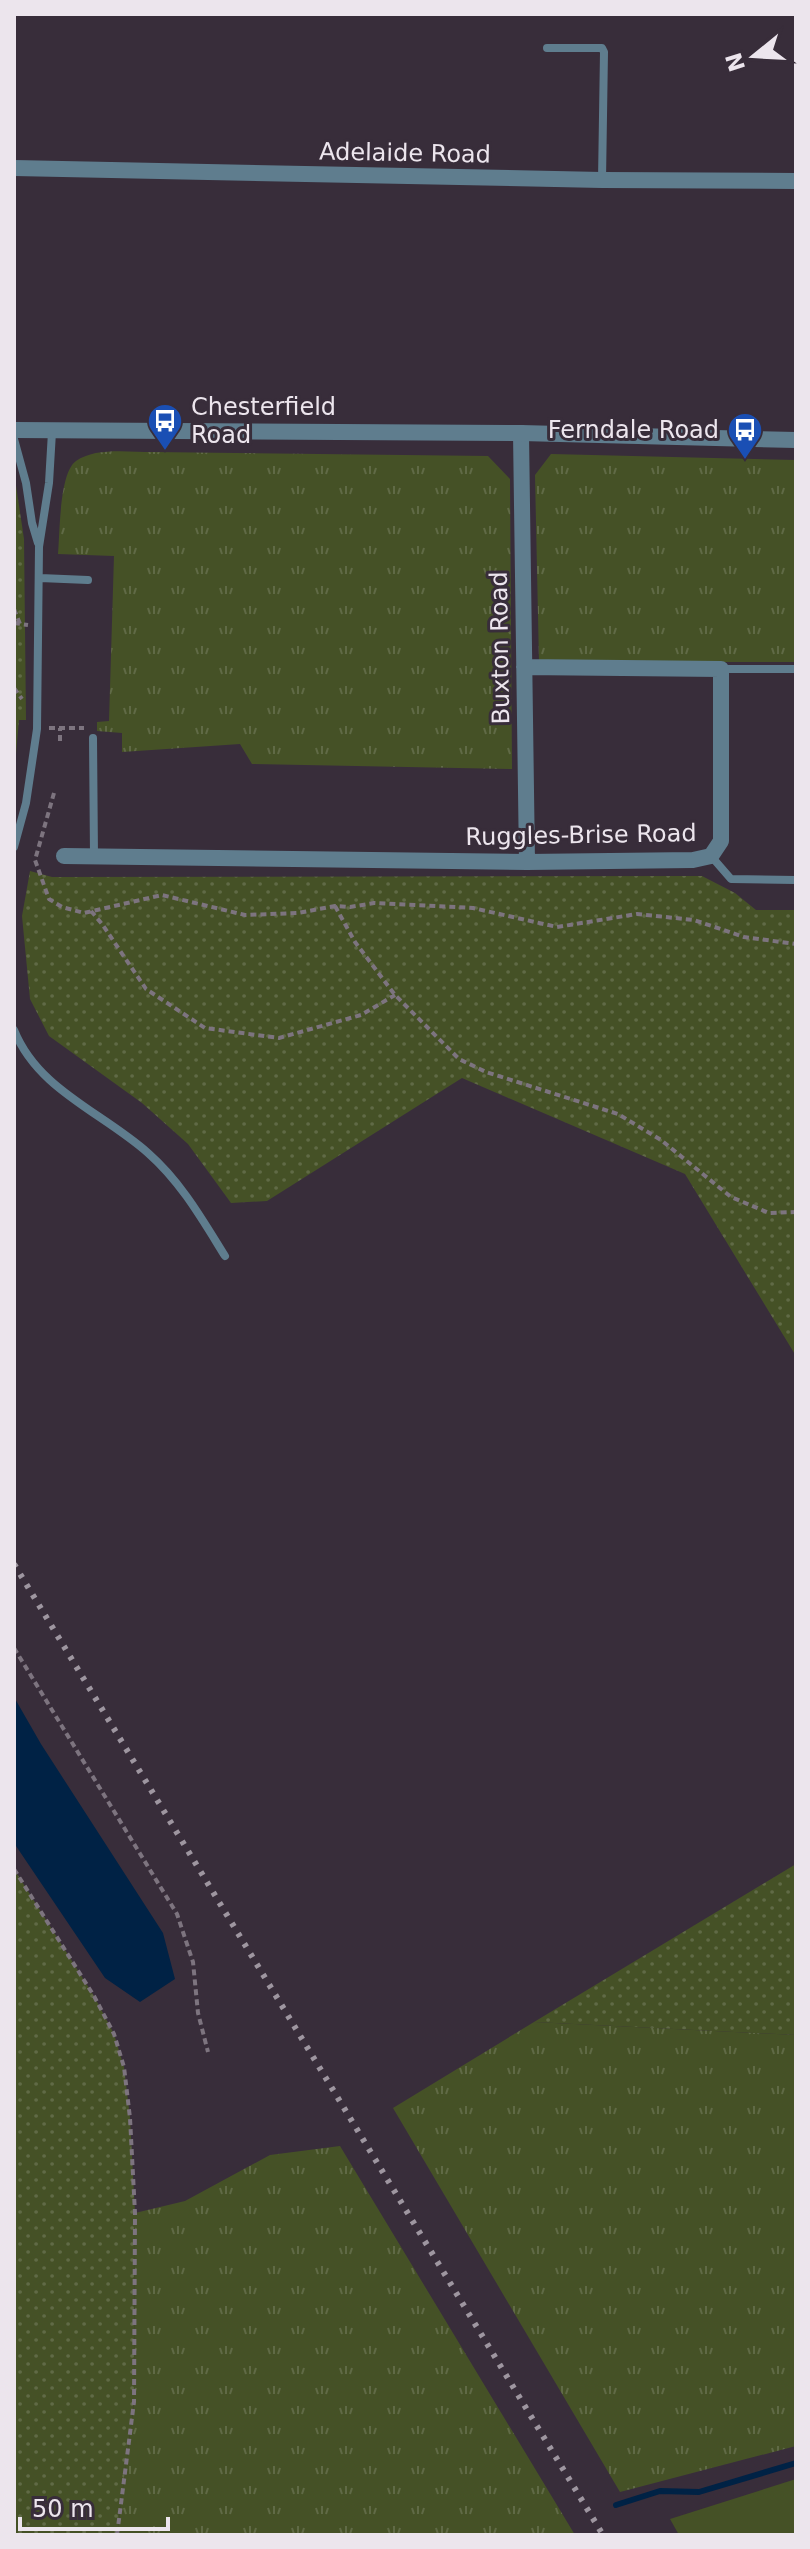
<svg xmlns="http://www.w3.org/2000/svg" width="810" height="2549" font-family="'DejaVu Sans',sans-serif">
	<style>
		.grass { fill: url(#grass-dots) }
		.park { fill: url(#park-tufts) }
		.garden { fill: #455126 }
		.water { fill: #002245 }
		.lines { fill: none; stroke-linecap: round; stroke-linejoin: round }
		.stream { stroke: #002245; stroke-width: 6 }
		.path { stroke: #7d747f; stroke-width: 4; stroke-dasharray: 6 4; stroke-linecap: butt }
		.service { stroke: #5f7d8e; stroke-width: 8 }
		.minor { stroke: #5f7d8e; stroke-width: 16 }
		.tertiary { stroke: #5f7d8e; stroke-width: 16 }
		.rail { stroke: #9e96a0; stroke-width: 6; stroke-dasharray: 4 8; stroke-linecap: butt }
		.labels { text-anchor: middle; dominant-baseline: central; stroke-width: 6; stroke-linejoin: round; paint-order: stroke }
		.street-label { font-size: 24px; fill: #ece5ed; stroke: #382d3a }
		.poi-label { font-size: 24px; fill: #ece5ed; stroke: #382d3a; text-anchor: start }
	</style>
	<defs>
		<pattern id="grass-dots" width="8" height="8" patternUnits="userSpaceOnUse" patternTransform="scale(2)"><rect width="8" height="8" fill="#455126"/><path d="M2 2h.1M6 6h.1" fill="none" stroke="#606a46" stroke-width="1.8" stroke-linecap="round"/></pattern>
		<pattern id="park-tufts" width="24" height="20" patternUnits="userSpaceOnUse" patternTransform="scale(2)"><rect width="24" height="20" fill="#455126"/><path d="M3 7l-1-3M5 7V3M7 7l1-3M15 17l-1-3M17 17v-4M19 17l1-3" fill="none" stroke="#606a46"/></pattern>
	</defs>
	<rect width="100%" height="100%" fill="#382d3a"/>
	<path class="grass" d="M 14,472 L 24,539 L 26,720 L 19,720 L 14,777 Z
		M 30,871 L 52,877 L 702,876 L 735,893 L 756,910 L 796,910 L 796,1356 L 685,1174 L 462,1078 L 267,1201 L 231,1203 L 188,1144 L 142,1103 L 49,1036 L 30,999 L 22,916 Z
		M 796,1864 L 796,2035 L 534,2022 Z
		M 14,1869 L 94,1996 L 114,2034 L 124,2067 L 130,2118 L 135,2213 L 134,2402 L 117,2535 L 14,2535 Z"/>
	<path class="park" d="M 152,452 L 488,456 L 510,479 L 512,769 L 252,764 L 240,744 L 122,752 L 122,733 L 97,731 L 97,722 L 109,721 L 114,556 L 58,554 C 60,534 59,473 76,461 C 95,447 129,452 152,452 Z
		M 551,454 L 796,460 L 796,662 L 539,662 L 535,475 Z
		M 534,2022 L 796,2035 L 796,2446 L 620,2492 L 393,2108 Z
		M 340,2146 L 575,2535 L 117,2535 L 134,2403 L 135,2213 L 185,2201 L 270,2155 Z"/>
	<path class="garden" d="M 796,2479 L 796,2535 L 679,2535 L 670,2519 Z"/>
	<path class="water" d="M 14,1697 L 41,1744 L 163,1933 L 175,1979 L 140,2002 L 105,1978 L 14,1843 Z"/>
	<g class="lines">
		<path class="stream" d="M 616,2505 L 660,2491 L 699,2492 L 796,2463"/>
		<path class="path" d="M 14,609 L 20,624
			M 14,623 L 28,625
			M 14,688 L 22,699
			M 49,728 L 84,728
			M 60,741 L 60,728
			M 54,793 L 35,860 L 49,899 L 62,907 L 84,913 L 162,895 L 245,915 L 298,913 L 335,906 L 350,907 L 374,903 L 473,908 L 557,927 L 637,914 L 694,920 L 744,937 L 796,944
			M 335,906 L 355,942 L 395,995 L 459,1059 L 486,1072 L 618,1114 L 661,1140 L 731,1197 L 769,1213 L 796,1212
			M 91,911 L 102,924 L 146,989 L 205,1028 L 279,1038 L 361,1015 L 395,995
			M 14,1648 L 177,1914 L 193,1962 L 198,2013 L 208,2052
			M 14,1869 L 94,1996 L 114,2034 L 124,2067 L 130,2118 L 135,2213 L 134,2402 L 117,2535"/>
		<path class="service" d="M 547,48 L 602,48 L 604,52 L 602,180
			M 14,439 L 26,483 L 32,523 L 38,543
			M 40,578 L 88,580
			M 721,669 L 796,669
			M 93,738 L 94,856
			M 14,847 L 26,803 L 37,729 L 39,547 L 49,483 L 52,432
			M 711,856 L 731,879 L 796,880
			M 14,1030 C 38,1090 102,1112 148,1153 C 181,1182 202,1219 225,1256"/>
		<path class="minor" d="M 14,168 L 602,180 L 796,181
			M 521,433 L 527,862
			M 64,856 L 527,862 L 693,860 L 711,856 L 721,841 L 721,669 L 524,667"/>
		<path class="tertiary" d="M 14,430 L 521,433 L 796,440"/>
		<path class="rail" d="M 14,1564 L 603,2535"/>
	</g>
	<defs>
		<symbol id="bus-pin" viewBox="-11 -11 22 30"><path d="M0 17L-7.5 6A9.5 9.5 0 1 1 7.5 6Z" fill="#1a4fb4" stroke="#382d3a"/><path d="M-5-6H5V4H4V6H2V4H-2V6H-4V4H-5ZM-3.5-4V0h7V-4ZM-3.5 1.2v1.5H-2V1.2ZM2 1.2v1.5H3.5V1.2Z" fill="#fff"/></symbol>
	</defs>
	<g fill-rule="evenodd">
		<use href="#bus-pin" x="145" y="401" width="40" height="54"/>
		<use href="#bus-pin" x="725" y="410" width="40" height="54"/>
	</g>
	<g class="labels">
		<g class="street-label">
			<text transform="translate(405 153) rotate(1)">Adelaide Road</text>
			<text transform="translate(500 648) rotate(-91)">Buxton Road</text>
			<text transform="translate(581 835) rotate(-1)">Ruggles-Brise Road</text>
		</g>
		<g class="poi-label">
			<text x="191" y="407">Chesterfield<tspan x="191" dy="28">Road</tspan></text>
			<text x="719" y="430" text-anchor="end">Ferndale Road</text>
		</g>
	</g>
	<rect width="810" height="2549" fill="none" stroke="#ece5ed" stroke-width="32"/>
	<g transform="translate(754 56) rotate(252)" stroke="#382d3a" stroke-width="6" paint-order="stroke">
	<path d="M0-6L14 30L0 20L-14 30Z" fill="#ece5ed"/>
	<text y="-12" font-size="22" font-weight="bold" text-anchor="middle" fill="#ece5ed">N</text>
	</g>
	<path d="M20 2517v12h148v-12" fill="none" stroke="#ece5ed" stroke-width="4"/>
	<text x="32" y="2517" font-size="24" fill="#ece5ed" stroke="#382d3a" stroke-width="6" paint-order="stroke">50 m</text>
</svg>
